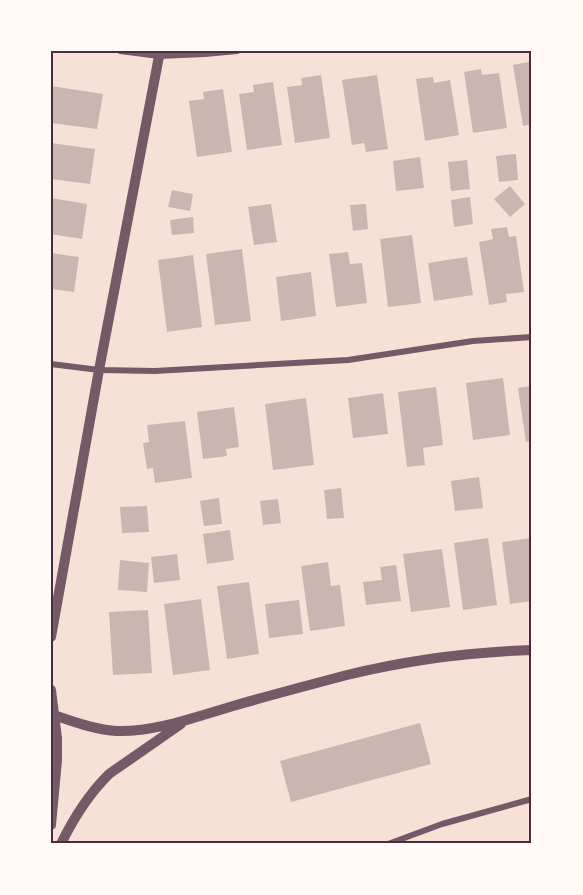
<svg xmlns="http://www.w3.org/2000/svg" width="583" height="895" font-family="'Source Sans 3',sans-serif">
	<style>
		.building { fill: #ccb4b1 }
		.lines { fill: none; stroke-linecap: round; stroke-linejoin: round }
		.minor { stroke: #755966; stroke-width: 6 }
		.tertiary { stroke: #755966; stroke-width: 10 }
		.neatline { fill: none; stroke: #4a2c40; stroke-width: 2 }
	</style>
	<rect width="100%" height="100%" fill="#f7e1d7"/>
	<path class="building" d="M 529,62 L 530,68 L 532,68 L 532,124 L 523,126 L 513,65 Z
		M 481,69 L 482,75 L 499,73 L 507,128 L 473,133 L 464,72 Z
		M 321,75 L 330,138 L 295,143 L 287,87 L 302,85 L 301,78 Z
		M 377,75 L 388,149 L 366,152 L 364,143 L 352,145 L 342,80 Z
		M 433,77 L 434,83 L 450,80 L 459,135 L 425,141 L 416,79 Z
		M 273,82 L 282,145 L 247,150 L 239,94 L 254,92 L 253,85 Z
		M 51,86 L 103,94 L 97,129 L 51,123 Z
		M 223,89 L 232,152 L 197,157 L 189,101 L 204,99 L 203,92 Z
		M 51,143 L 95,149 L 90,184 L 51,179 Z
		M 516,154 L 518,180 L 499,182 L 496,156 Z
		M 420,157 L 424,188 L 396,191 L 393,161 Z
		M 467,160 L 470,189 L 451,191 L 448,162 Z
		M 510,186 L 525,204 L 510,217 L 494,199 Z
		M 172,190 L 193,194 L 190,211 L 168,207 Z
		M 470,197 L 473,224 L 454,227 L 451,200 Z
		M 51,198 L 87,204 L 82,239 L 51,234 Z
		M 271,204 L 277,242 L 254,245 L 248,207 Z
		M 366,204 L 368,229 L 353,231 L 350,205 Z
		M 193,217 L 194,233 L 172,235 L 170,220 Z
		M 507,227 L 509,237 L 516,236 L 524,292 L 506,294 L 507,302 L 489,305 L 479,242 L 493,239 L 491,229 Z
		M 412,235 L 421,303 L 388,307 L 380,239 Z
		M 242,249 L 251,321 L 215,325 L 206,254 Z
		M 348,252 L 350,264 L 362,263 L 367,303 L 336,307 L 329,254 Z
		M 51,253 L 79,257 L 74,292 L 51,289 Z
		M 193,255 L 202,327 L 167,332 L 158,260 Z
		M 467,257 L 473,295 L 434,301 L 428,263 Z
		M 311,272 L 316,316 L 281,321 L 276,277 Z
		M 503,378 L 510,435 L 473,440 L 466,383 Z
		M 532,386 L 532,441 L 526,442 L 518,388 Z
		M 436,387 L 443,445 L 423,448 L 425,465 L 407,467 L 398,392 Z
		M 383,393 L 388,434 L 353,438 L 348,398 Z
		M 306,398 L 314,465 L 273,470 L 265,404 Z
		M 234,407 L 239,447 L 226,449 L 227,456 L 203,459 L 197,412 Z
		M 185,421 L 192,478 L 155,483 L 153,468 L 147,469 L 143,443 L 149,442 L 147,425 Z
		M 479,477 L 483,508 L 455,511 L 451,481 Z
		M 341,488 L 344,518 L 327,519 L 324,490 Z
		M 219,498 L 222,524 L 204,526 L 200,501 Z
		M 278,499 L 281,523 L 263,525 L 260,501 Z
		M 147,506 L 149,532 L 122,533 L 120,507 Z
		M 230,530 L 234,560 L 207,564 L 203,534 Z
		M 488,538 L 497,605 L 463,610 L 454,543 Z
		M 532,538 L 532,601 L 510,604 L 502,542 Z
		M 442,549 L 450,607 L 411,612 L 403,554 Z
		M 177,554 L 180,580 L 154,583 L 151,557 Z
		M 120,560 L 149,563 L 147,592 L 118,590 Z
		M 328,562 L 331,586 L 340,585 L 345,626 L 310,631 L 301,566 Z
		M 396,565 L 401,601 L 366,605 L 363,582 L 382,580 L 380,567 Z
		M 249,582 L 259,654 L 227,659 L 217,586 Z
		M 201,599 L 210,670 L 173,675 L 164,604 Z
		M 299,600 L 303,634 L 269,638 L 265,604 Z
		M 148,610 L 152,673 L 113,675 L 109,612 Z
		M 420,723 L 431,764 L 291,802 L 280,761 Z"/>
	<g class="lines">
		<path class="minor" d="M 120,51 L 159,56 L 205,54 L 237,51
			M 51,364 L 99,370 L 155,371 L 348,360 L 473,341 L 532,337
			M 388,844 L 442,824 L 532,799"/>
		<path class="tertiary" d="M 51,637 L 99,370 L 160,51
			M 51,690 L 57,738 L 57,760 L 51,825
			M 51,714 C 72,721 95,730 117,731 C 156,732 195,717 233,706 C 271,695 309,685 347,675 C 408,660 470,652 532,650
			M 61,844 C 74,817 88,795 109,774 L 181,724"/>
	</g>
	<rect width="583" height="895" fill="none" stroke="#fffaf5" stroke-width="105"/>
	<rect x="52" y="52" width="478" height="790" class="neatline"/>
</svg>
